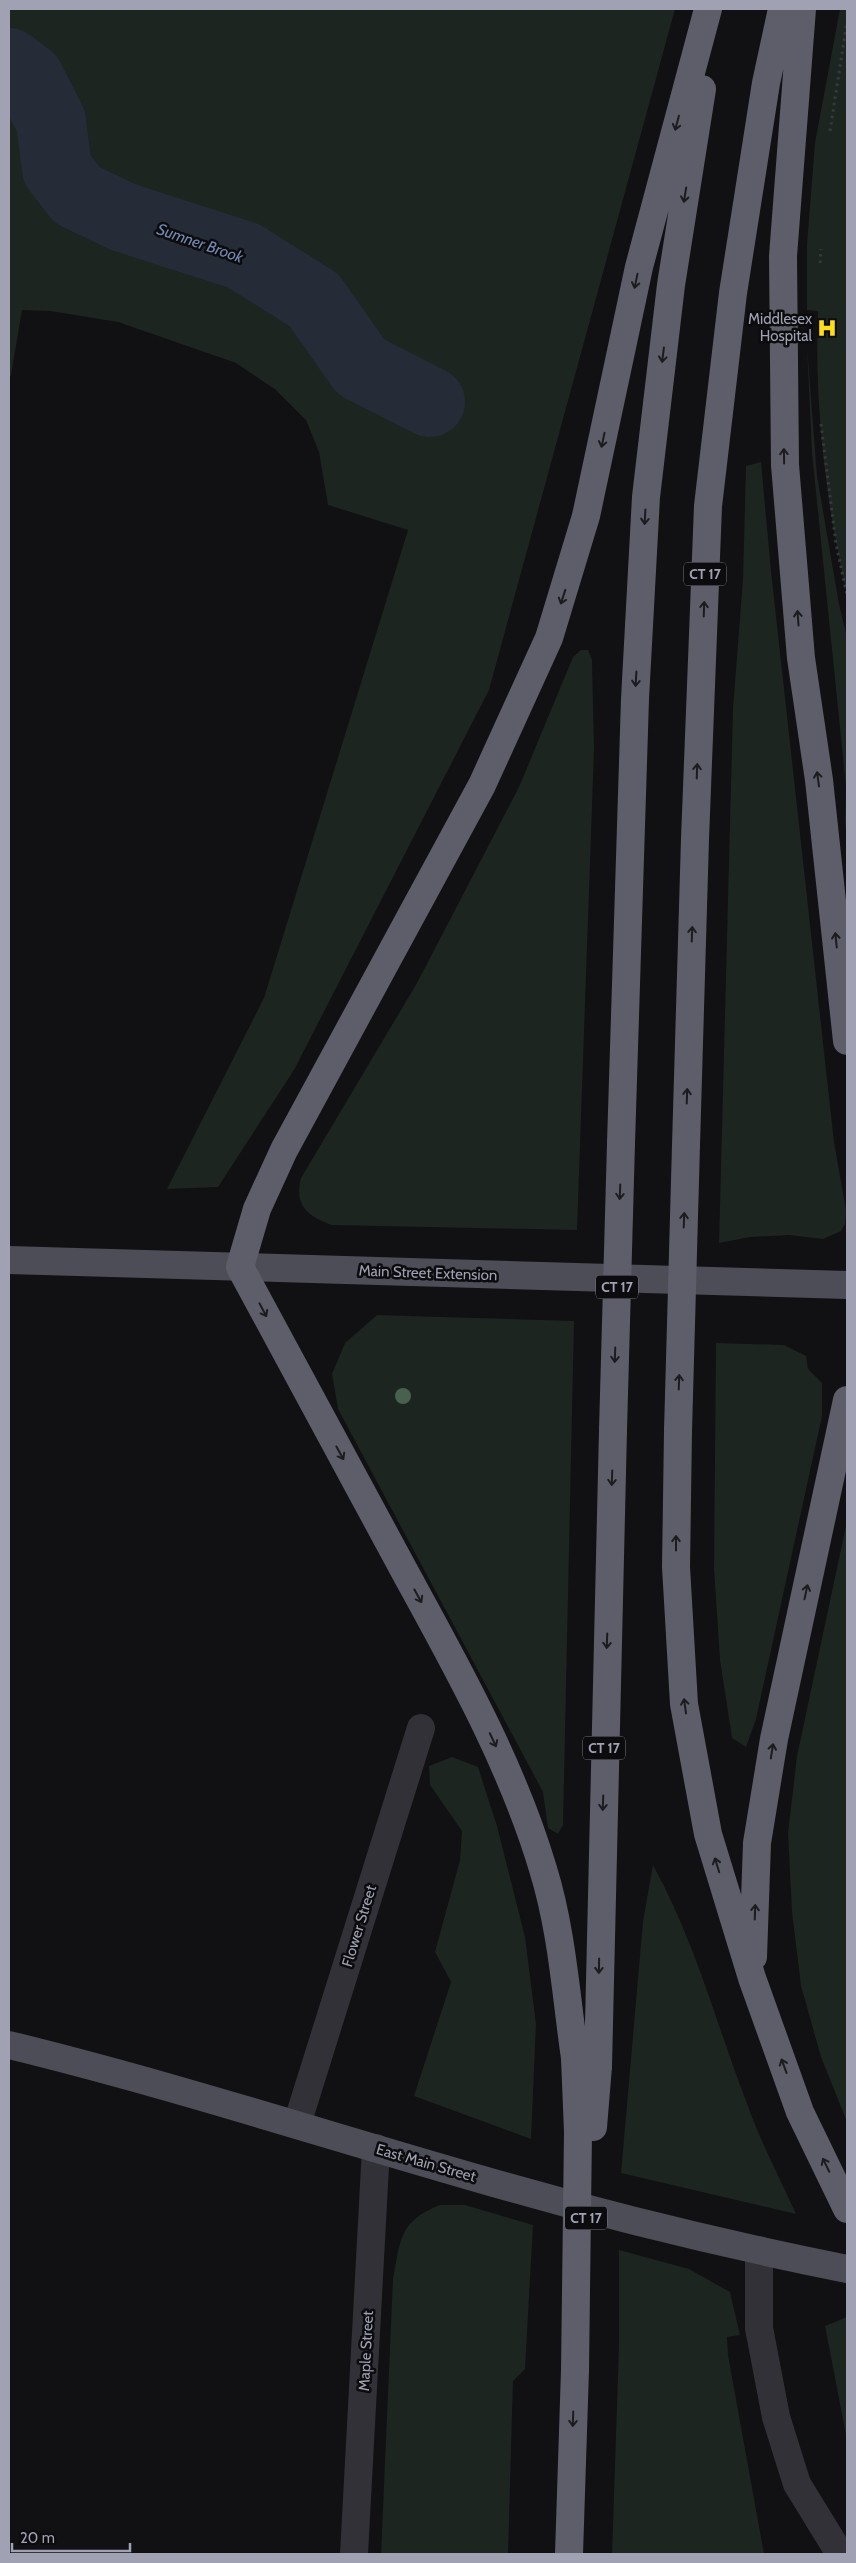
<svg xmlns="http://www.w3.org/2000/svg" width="856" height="2563" font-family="Cabin,sans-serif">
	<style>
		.green { fill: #1c251f }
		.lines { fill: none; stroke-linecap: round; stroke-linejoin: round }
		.river { stroke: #262c37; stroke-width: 70 }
		.path { stroke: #37383e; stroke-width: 3; stroke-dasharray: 2.5 4; stroke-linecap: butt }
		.minor { stroke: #313137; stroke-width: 28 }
		.major { stroke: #4d4d57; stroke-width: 28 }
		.highway { stroke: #5d5e69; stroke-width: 28 }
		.highway-bridge { stroke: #5d5e69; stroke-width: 28 }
		.tree { fill: #48604e }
		.oneway { stroke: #1c1c1f }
		.labels { text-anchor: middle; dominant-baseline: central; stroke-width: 5; stroke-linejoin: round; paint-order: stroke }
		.shield { fill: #0c0b0d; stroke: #747582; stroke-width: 1 }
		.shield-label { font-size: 14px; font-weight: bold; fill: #a0a2b4 }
		.poi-label { font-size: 15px; fill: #a0a2b4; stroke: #0c0b0d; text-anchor: end }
		.street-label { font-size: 15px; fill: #a0a2b4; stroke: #0c0b0d }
		.water-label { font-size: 16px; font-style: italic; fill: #7389b3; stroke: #0c0b0d }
	</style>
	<rect width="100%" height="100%" fill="#111012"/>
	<path class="green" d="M 9,9 L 675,9 L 489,690 L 294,1070 L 218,1187 L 167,1189 L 264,998 L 408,530 L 328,505 L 319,452 L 306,420 L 276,390 L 236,363 L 118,322 L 50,311 L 22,310 L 11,375 L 9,377 Z
		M 840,9 L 847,9 L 847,595 C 826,503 814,405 818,311 L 807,310 L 807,244 L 815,143 Z
		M 807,346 L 817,476 L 839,604 L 847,637 L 847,841 L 845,820 L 846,787 L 812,453 Z
		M 761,462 L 771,571 L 834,1142 L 846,1210 L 845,1224 L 841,1231 L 823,1239 L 789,1235 L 750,1237 L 719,1243 L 733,708 L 743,579 L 746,466 Z
		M 581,650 L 588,650 L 592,660 L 594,750 L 577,1230 L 332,1225 C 307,1216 294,1205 301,1178 L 417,983 L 519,787 L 573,657 Z
		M 377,1315 L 574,1321 L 563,1825 L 558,1834 L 548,1828 L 543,1792 L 338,1409 L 332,1374 L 345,1343 Z
		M 716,1343 L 784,1345 L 806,1356 L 808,1369 L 822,1383 L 822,1416 L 756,1719 L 746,1747 L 732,1738 L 720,1660 L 714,1569 Z
		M 847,1521 L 847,2122 L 821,2057 L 801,1986 L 792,1912 L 788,1833 L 797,1756 Z
		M 452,1757 L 478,1767 L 497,1826 L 525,1937 L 536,2024 L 531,2139 L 414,2096 L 451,1982 L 435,1952 L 460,1860 L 462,1831 L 430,1785 L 429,1766 Z
		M 653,1865 C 695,1941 717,2026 748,2106 C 761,2143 780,2178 796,2214 L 621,2173 L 643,1921 Z
		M 440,2205 L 465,2205 L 533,2225 L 525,2369 L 513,2381 L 508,2554 L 381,2554 L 393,2278 C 401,2239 399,2221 440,2205 Z
		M 619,2250 L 689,2269 L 730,2292 L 740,2335 L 727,2337 L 728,2355 L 764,2554 L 612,2554 L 619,2345 Z
		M 847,2317 L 847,2440 L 825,2326 Z"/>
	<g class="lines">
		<path class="river" d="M 9,63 L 29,78 L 51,121 L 57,169 L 77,195 L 123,217 L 244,256 L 314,300 L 361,367 L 430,402"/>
		<path class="path" d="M 830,131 L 847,21
			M 820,263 L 821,249
			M 821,424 L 836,544 L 847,595"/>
		<path class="minor" d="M 297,2124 L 421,1728
			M 759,2250 L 759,2328 L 776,2417 L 797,2484 L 840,2554
			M 354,2554 L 376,2148"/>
		<path class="major" d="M 9,1260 L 847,1285
			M 9,2045 C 177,2086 341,2140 508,2187 C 620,2219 733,2246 847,2269"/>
		<path class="highway" d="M 802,9 L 783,256 L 785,465 L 801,658 L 819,780 L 847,1041
			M 621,1143 L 635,699 L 646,497 L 671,285 L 702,89
			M 686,1145 L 695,839 L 708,506 L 733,293 L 766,83 L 782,9
			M 678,1431 L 676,1567 L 684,1704 L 708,1834 L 752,1978 L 800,2112 L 847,2209
			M 753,1957 L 757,1843 L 774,1739 L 847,1400
			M 575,2058 C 566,1996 562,1930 543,1869 C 512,1765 458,1669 406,1574 C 351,1472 295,1370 240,1267 L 257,1209 L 284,1150 L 482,785 L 549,638 L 586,516 L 639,267 L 708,9
			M 598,2066 L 613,1430
			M 569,2554 L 575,2370"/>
		<path class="highway-bridge" d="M 613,1430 L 621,1143
			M 678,1431 L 686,1145
			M 575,2058 L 578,2132 L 575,2370
			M 593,2127 L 598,2066"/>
	</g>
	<circle class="tree" cx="403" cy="1396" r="8"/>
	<defs><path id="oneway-shaft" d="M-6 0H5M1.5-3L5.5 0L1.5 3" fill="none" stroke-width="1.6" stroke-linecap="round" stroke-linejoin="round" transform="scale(1.25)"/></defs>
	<g class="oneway">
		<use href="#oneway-shaft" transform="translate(677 123) rotate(105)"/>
		<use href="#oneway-shaft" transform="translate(685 195) rotate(99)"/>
		<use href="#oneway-shaft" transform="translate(636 281) rotate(102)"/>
		<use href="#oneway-shaft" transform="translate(663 355) rotate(97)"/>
		<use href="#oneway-shaft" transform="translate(603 440) rotate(102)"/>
		<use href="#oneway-shaft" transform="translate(784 456) rotate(-91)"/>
		<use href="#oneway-shaft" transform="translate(645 517) rotate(93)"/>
		<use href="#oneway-shaft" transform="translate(563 597) rotate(108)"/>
		<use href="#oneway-shaft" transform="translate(704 609) rotate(-88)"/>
		<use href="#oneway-shaft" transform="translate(798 618) rotate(-94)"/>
		<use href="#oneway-shaft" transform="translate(636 679) rotate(93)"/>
		<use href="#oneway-shaft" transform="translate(697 771) rotate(-88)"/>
		<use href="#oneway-shaft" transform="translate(818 779) rotate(-98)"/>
		<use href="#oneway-shaft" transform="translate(692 934) rotate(-88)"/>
		<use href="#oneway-shaft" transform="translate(836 940) rotate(-96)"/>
		<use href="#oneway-shaft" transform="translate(687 1096) rotate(-88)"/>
		<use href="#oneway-shaft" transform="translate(620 1192) rotate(92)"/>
		<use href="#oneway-shaft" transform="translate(684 1220) rotate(-88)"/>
		<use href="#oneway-shaft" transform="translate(263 1310) rotate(62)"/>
		<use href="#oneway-shaft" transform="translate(615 1355) rotate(92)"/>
		<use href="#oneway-shaft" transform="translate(679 1382) rotate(-88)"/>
		<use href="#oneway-shaft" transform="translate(340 1453) rotate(61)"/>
		<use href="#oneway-shaft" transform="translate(612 1478) rotate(92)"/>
		<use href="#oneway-shaft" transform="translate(676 1543) rotate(-90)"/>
		<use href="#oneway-shaft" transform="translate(806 1592) rotate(-78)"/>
		<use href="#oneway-shaft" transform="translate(418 1596) rotate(61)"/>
		<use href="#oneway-shaft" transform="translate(607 1641) rotate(92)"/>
		<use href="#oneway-shaft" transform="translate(685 1706) rotate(-98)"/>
		<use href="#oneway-shaft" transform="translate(493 1740) rotate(65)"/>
		<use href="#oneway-shaft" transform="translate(772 1751) rotate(-81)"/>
		<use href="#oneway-shaft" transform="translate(603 1803) rotate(92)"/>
		<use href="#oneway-shaft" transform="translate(717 1865) rotate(-107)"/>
		<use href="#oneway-shaft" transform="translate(755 1912) rotate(-88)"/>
		<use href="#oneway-shaft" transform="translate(599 1966) rotate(91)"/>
		<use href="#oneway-shaft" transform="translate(784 2066) rotate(-110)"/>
		<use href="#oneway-shaft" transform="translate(826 2165) rotate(-116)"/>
		<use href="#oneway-shaft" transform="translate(573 2419) rotate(92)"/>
	</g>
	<defs>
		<symbol id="hospital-bare" viewBox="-9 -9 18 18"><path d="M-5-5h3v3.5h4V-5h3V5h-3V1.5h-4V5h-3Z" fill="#ffdd1b" stroke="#0c0b0d" stroke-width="2.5" paint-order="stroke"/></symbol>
	</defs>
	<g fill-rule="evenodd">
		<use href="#hospital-bare" x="813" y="314" width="28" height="28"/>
	</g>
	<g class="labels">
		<g class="shield">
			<rect x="684" y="562.5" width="42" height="23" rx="4"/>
			<rect x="596" y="1275.5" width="42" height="23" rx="4"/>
			<rect x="583" y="1736.5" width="42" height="23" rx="4"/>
			<rect x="565" y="2206.5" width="42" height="23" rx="4"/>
		</g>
		<g class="shield-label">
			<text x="705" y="574">CT 17</text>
			<text x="617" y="1287">CT 17</text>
			<text x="604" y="1748">CT 17</text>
			<text x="586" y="2218">CT 17</text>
		</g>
		<g class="poi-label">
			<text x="812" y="319">Middlesex<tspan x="812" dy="17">Hospital</tspan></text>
		</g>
		<g class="street-label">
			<text transform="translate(428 1273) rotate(2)">Main Street Extension</text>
			<text transform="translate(359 1926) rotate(-73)">Flower Street</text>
			<text transform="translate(426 2163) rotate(16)">East Main Street</text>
			<text transform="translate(366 2351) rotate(-87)">Maple Street</text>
		</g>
		<g class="water-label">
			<text transform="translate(200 243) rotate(19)">Sumner Brook</text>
		</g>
	</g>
	<rect width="856" height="2563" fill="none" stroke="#a0a2b4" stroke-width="20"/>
	<path d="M12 2543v8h118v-8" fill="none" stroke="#a0a2b4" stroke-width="2.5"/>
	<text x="20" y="2543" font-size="15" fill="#a0a2b4" stroke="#0c0b0d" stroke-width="4" paint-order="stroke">20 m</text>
</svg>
